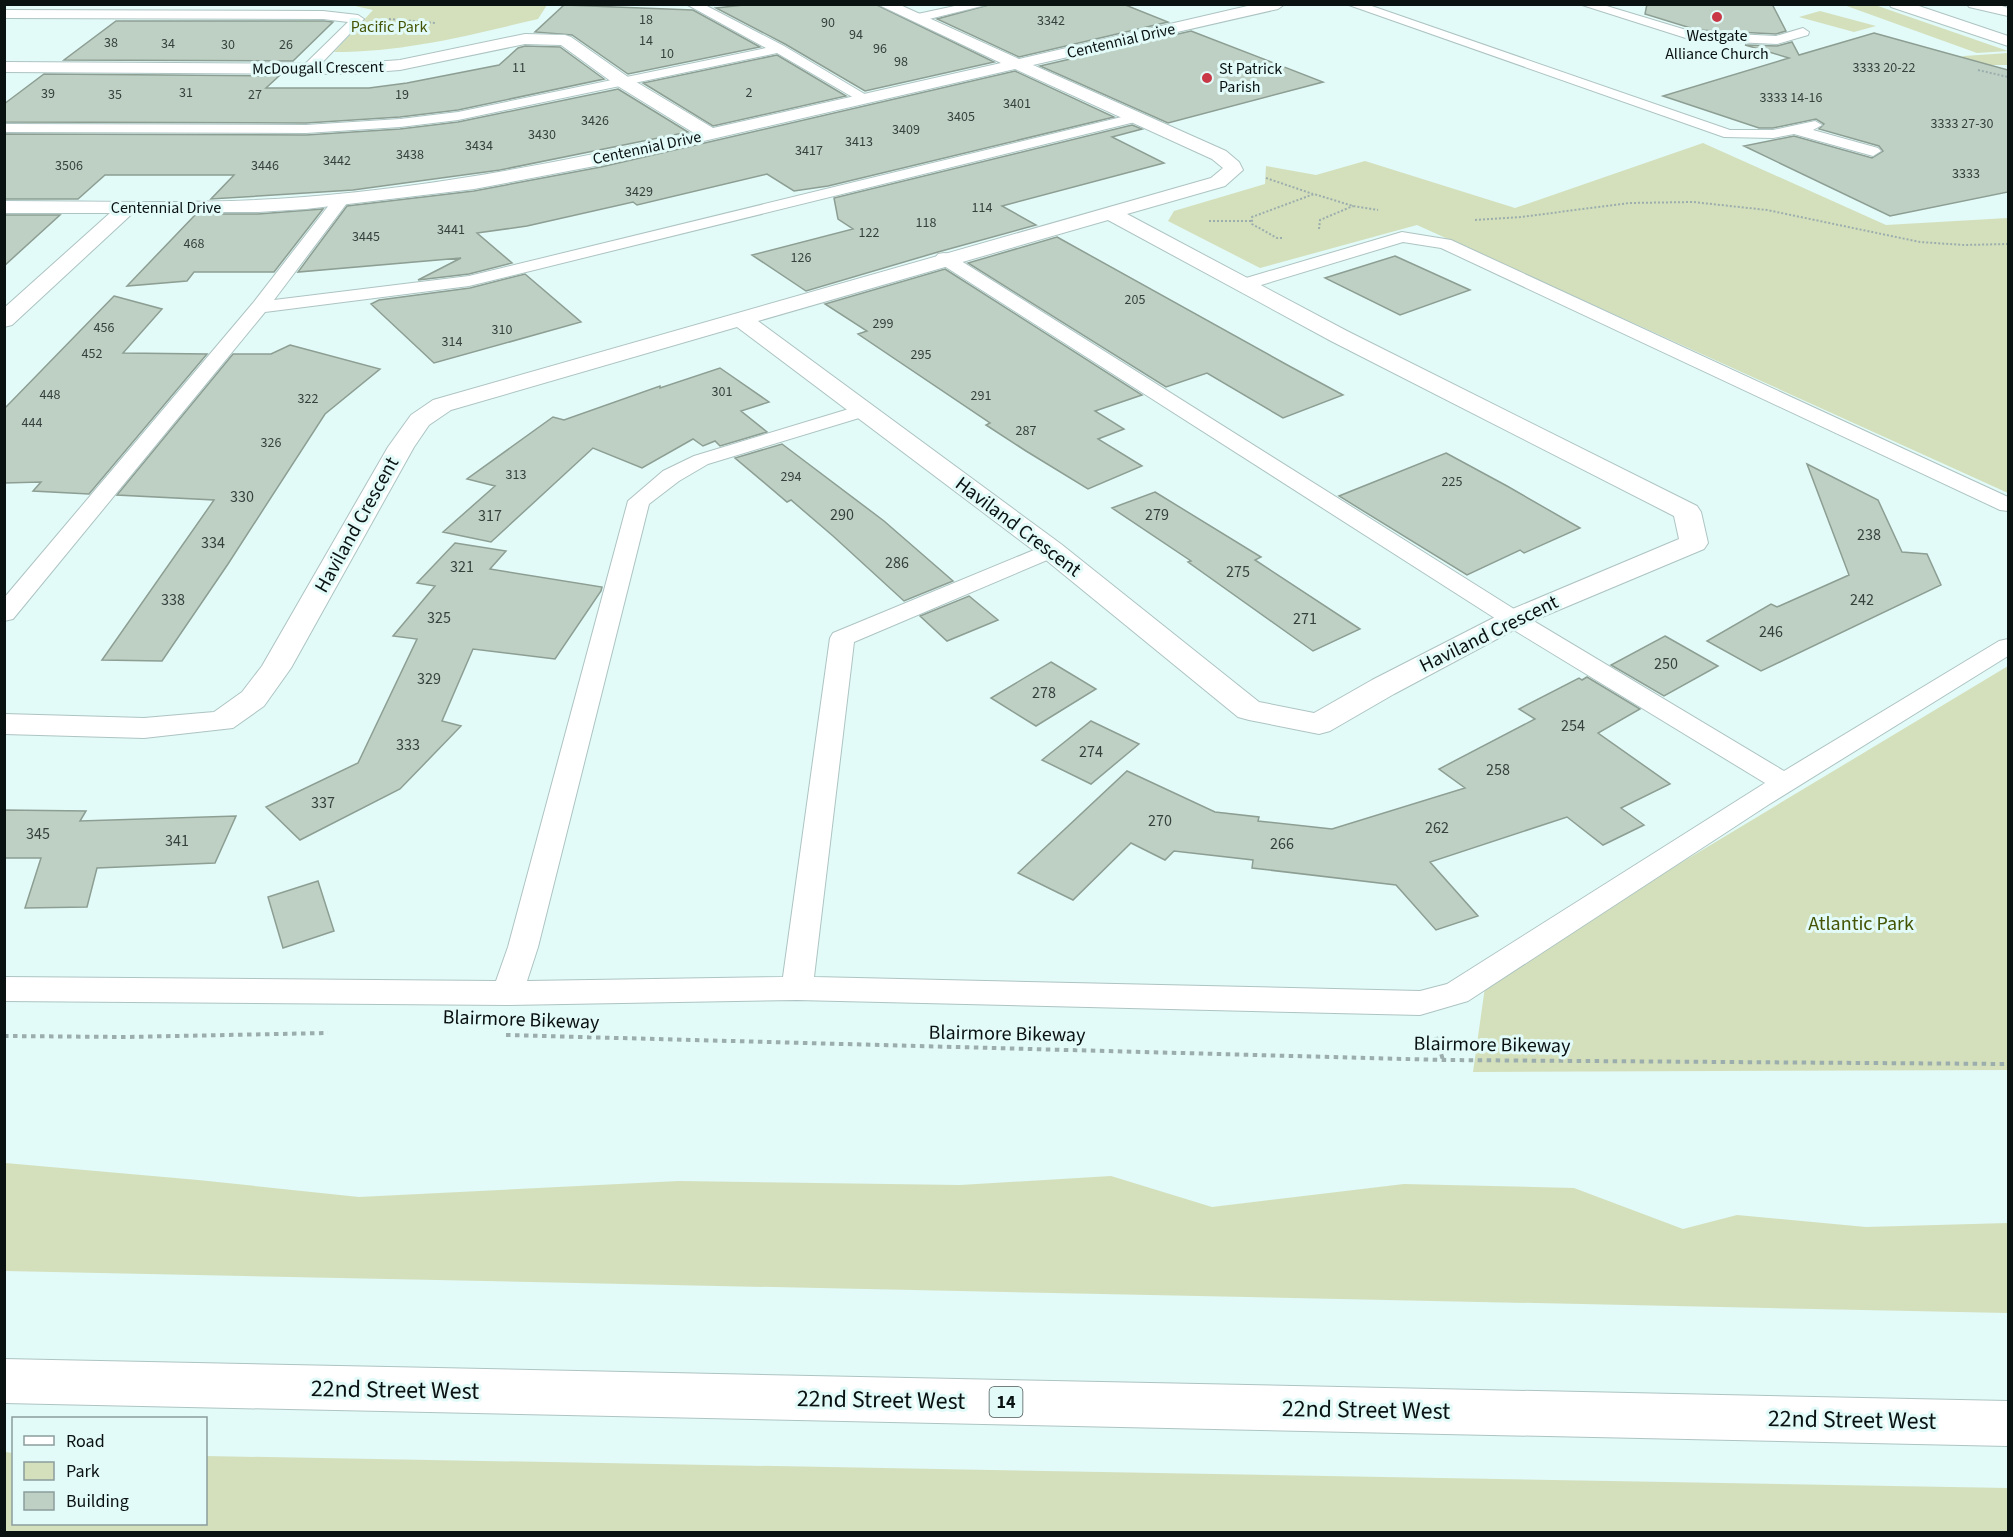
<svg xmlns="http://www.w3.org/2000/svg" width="2013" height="1537" font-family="'Source Sans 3',sans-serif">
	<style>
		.green { fill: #d4e0bc }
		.building { fill: #bed0c4; stroke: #8d9e93; stroke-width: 1.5 }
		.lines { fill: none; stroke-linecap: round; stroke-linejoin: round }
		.lane-casing { stroke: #adc4c2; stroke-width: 2 }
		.street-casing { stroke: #adc4c2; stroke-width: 2 }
		.secondary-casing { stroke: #adc4c2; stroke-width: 2 }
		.highway-casing { stroke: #adc4c2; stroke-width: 2 }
		.path-far1 { stroke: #9badac; stroke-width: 2; stroke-dasharray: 2 2; stroke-linecap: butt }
		.path { stroke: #9badac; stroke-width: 4; stroke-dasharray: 4.5 4.5; stroke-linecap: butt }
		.lane { fill: #fff; fill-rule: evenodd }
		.street { fill: #fff; fill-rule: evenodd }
		.secondary { fill: #fff; fill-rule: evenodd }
		.highway { fill: #fff; fill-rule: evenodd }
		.poi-dot { fill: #c83847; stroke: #e2faf8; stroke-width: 2 }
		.labels { text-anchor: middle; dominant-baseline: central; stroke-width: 6; stroke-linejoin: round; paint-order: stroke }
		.far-number-label { font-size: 14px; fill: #36413e }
		.far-park-label { font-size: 16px; fill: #445404; stroke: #e2faf8 }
		.far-poi-label { font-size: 16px; fill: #091111; stroke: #e2faf8 }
		.far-street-label { font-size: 16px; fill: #091111; stroke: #e2faf8 }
		.number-label { font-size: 16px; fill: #36413e }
		.shield { fill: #e2faf8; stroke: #4a5756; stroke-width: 1.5 }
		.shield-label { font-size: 18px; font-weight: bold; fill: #091111 }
		.street-label { font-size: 20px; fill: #091111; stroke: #e2faf8 }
		.park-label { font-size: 20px; fill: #445404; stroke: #e2faf8 }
		.near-street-label { font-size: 24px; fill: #091111; stroke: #e2faf8 }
	</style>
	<rect width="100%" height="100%" fill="#e2faf8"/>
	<path class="green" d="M 195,5 L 547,4 L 547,5 L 538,19 C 470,35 405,52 334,52 L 373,10 L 351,5 Z
		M 1844,5 L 1875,5 L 2008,51 L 1977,53 Z
		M 1820,11 L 1876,26 L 1854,32 L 1799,17 Z
		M 2008,53 L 2008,65 L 1970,65 L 1954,60 L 1964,56 Z
		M 1703,143 L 1886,225 L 2008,218 L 2008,493 L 1417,225 L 1260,268 L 1168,221 L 1174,211 L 1265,184 L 1266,166 L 1316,175 L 1365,161 L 1515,208 Z
		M 2008,666 L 2008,1070 L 1473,1072 L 1486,980 Z
		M 5,1163 L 198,1180 L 359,1197 L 679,1181 L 960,1185 L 1111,1176 L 1212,1207 L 1404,1184 L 1574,1188 L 1683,1229 L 1737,1215 L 1866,1227 L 2008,1223 L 2008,1313 L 5,1271 Z
		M 5,1452 L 13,1453 L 14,1524 L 206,1524 L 206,1456 L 2008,1488 L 2008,1532 L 5,1532 Z"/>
	<path class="building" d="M 753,4 L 875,4 L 994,62 L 865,91 L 785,44 L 716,8 Z
		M 992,4 L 1123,4 L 1168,22 L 1019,57 L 937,19 Z
		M 1647,4 L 1772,4 L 1786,31 L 1776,34 L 1697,30 L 1645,14 Z
		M 564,5 L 693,10 L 760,47 L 628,74 L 572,35 L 535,32 Z
		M 116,21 L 325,21 L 333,22 L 293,61 L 64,60 Z
		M 1191,31 L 1323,82 L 1168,123 L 1040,66 Z
		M 1874,33 L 2008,70 L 2008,192 L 1890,216 L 1744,146 L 1794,136 L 1872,158 L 1883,151 L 1879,146 L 1819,129 L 1824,124 L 1816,119 L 1773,128 L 1759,128 L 1663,96 L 1789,58 L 1745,45 L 1777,46 L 1792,42 L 1799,55 Z
		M 525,46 L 560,47 L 604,79 L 458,110 L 400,117 L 306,123 L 4,122 L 4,104 L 44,74 L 279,76 L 266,88 L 369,88 L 407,83 L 499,65 L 518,48 Z
		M 777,55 L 846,96 L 713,126 L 643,83 Z
		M 1015,71 L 1114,117 L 828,186 L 794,191 L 767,174 L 637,205 L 633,202 L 527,226 L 477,233 L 512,263 L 469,274 L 418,280 L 461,258 L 298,272 L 347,206 L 474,191 L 601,167 Z
		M 618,89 L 688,132 L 500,170 L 353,190 L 211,199 L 234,175 L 105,175 L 78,199 L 4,199 L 4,134 L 306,135 L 400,129 L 458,122 Z
		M 1132,125 L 1142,129 L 1112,137 L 1164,163 L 1002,206 L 1036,225 L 938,252 L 806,291 L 752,255 L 853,229 L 838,219 L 834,198 Z
		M 323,209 L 274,272 L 194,272 L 187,281 L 127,286 L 196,214 L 258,214 Z
		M 4,215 L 60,215 L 4,266 Z
		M 1057,237 L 1291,367 L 1343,395 L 1283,418 L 1207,373 L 1166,387 L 968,263 Z
		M 1395,256 L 1470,290 L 1400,315 L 1325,278 Z
		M 945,269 L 1142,395 L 1095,411 L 1124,429 L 1098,439 L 1142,466 L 1088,489 L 1026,451 L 986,425 L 990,423 L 858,334 L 867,331 L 825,304 Z
		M 525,274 L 581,322 L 434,363 L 371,304 L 379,300 L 470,288 Z
		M 114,296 L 162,309 L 123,353 L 207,354 L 89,494 L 33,491 L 41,482 L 4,483 L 4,409 Z
		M 290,345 L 380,369 L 325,414 L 228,564 L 162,661 L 102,660 L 214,500 L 117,495 L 233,354 L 271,354 Z
		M 720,368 L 769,402 L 741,411 L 767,432 L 720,446 L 715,441 L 703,446 L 693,439 L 642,468 L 593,448 L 491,542 L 443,532 L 495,486 L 467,479 L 553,417 L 564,420 L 660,386 L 660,388 Z
		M 782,444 L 884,521 L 953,581 L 904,601 L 833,536 L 791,500 L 787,502 L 735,458 Z
		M 1446,453 L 1507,486 L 1580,528 L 1524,553 L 1520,550 L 1467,575 L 1339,496 Z
		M 1807,464 L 1878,500 L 1902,552 L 1927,554 L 1941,585 L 1761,671 L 1707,641 L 1771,604 L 1777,607 L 1849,575 Z
		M 1155,492 L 1261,557 L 1255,560 L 1360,629 L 1313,651 L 1188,562 L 1191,561 L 1112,508 Z
		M 455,543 L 506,551 L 490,569 L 602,587 L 601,591 L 555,659 L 473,649 L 442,721 L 461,726 L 400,789 L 300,840 L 266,807 L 358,763 L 417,639 L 393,636 L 435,586 L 417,583 Z
		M 969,596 L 998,620 L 947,641 L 920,616 Z
		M 1665,636 L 1718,666 L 1664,696 L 1611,665 Z
		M 1051,662 L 1096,689 L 1036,726 L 991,698 Z
		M 1587,677 L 1640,709 L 1598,733 L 1670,784 L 1621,808 L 1644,825 L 1603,845 L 1567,817 L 1430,862 L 1478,916 L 1436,930 L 1396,885 L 1252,868 L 1253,860 L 1174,851 L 1165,860 L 1131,843 L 1073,900 L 1018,873 L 1127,771 L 1215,812 L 1259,817 L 1258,821 L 1332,829 L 1465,788 L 1439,769 L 1535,719 L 1519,709 L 1579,678 L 1582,680 Z
		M 1091,721 L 1139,744 L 1091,784 L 1042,760 Z
		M 4,810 L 86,811 L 80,821 L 236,816 L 215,863 L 97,868 L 87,907 L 25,908 L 41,858 L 4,858 Z
		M 318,881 L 334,931 L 283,948 L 268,897 Z"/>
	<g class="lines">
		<defs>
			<path id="lane" d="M 686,4 L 703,4 L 784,46 L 873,99 L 866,103 L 861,102 L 777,53 L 458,120 L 400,127 L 306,133 L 4,132 L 4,124 L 306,125 L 400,119 L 458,112 L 766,48 Z
				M 964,4 L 990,4 L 917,22 L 911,18 L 913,15 Z
				M 1346,4 L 1366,4 L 1730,130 L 1773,130 L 1815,121 L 1822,125 L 1813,130 L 1878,148 L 1881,151 L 1873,156 L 1794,134 L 1773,138 L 1724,137 Z
				M 1579,4 L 1600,4 L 1693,32 L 1776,36 L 1803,28 L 1809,32 L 1808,35 L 1777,44 L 1692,40 Z
				M 4,10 L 323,11 L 358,15 L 364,19 L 313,72 L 308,73 L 301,69 L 303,66 L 348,22 L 323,19 L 4,18 Z
				M 1134,114 L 1141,118 L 1139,121 L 469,286 L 265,312 L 13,619 L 4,621 L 4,598 L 253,303 L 336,196 L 348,196 L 350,199 L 274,300 L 469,276 Z
				M 1402,232 L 1451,240 L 2008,497 L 2008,511 L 2000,510 L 1441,248 L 1403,242 L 1248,289 L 1236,289 L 1233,285 L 1236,281 Z
				M 944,253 L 950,254 L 1522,614 L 1784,771 L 1999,641 L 2008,639 L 2008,656 L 1768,805 L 1468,1001 L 1420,1015 L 797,1000 L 508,1005 L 4,1001 L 4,977 L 496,981 L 508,947 L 628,501 L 663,471 L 694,456 L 862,405 L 869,407 L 872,411 L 869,415 L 708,464 L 679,481 L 649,504 L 538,947 L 527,981 L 783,977 L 830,638 L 833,633 L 1051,543 L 1059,545 L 1062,550 L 1059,555 L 854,642 L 814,977 L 1420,991 L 1447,984 L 1765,783 L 1504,624 L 938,262 L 935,258 L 938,254 Z"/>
			<path id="street" d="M 877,4 L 898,4 L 1019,59 L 1256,4 L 1285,4 L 1278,9 L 1033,65 L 1226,151 L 1239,162 L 1243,170 L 1225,186 L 1127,214 L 1347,331 L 1697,506 L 1701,512 L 1708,543 L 1704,549 L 1523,625 L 1394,694 L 1330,731 L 1319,734 L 1249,720 L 1238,717 L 1041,556 L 737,327 L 451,410 L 429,425 L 414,447 L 291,668 L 264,706 L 233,728 L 144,738 L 4,734 L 4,714 L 144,718 L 214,712 L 242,692 L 262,666 L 388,447 L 411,415 L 433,400 L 1211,178 L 1223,168 L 1212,159 L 1015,69 L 600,165 L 474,189 L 306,209 L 258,212 L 134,212 L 12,325 L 4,327 L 4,308 L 110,213 L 4,213 L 4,201 C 104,201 205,205 304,197 C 436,187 565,161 694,133 L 616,85 L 561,45 L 525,44 L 400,70 L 348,74 L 4,72 L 4,62 L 348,64 L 400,60 L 525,34 L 565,35 L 571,37 L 628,77 L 713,128 L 1001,63 ZM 1108,220 L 1331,341 L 1674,516 L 1679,539 L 1503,613 L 1372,680 L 1314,713 L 1259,702 L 1061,544 L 758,321 Z"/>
			<path id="secondary" d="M 1889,4 L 1913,4 L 2008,36 L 2008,46 L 1891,7 Z
				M 1967,4 L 1996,4 L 2008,8 L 2008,16 L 1969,7 Z"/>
			<path id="highway" d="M 4,1359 L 2008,1401 L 2008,1446 L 4,1403 Z"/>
		</defs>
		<use href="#lane" class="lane-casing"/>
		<use href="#street" class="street-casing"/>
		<use href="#secondary" class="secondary-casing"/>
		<use href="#highway" class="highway-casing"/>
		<path class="path-far1" d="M 389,19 L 436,23
			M 1978,70 L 2008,77
			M 1266,178 L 1313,194
			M 1475,220 L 1521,217 L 1629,203 L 1693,202 L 1767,210 L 1920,242 L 1964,245 L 2008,244
			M 1209,221 L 1252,221
			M 1319,229 L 1320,220 L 1353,206
			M 1282,238 L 1277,238 L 1252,224 L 1252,217 L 1314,194 L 1353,206 L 1378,210"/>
		<path class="path" d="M 506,1035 L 1443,1060 L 2008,1064
			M 4,1036 L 125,1037 L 328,1033
			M 1436,1037 L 1443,1060"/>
		<use href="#lane" class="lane"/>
		<use href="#street" class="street"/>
		<use href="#secondary" class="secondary"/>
		<use href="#highway" class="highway"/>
	</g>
	<g class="poi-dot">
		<circle cx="1717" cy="17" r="6"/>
		<circle cx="1207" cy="78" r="6"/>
	</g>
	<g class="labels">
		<g class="far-number-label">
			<text x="646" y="20">18</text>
			<text x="1051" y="21">3342</text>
			<text x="828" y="23">90</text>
			<text x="856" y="35">94</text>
			<text x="646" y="41">14</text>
			<text x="111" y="43">38</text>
			<text x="168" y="44">34</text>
			<text x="228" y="45">30</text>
			<text x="286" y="45">26</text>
			<text x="880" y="49">96</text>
			<text x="667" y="54">10</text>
			<text x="901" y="62">98</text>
			<text x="519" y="68">11</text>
			<text x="1884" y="68">3333 20-22</text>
			<text x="186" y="93">31</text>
			<text x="749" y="93">2</text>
			<text x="48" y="94">39</text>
			<text x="115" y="95">35</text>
			<text x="255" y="95">27</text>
			<text x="402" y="95">19</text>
			<text x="1791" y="98">3333 14-16</text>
			<text x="1017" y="104">3401</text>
			<text x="961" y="117">3405</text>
			<text x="595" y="121">3426</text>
			<text x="1962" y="124">3333 27-30</text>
			<text x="906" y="130">3409</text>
			<text x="542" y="135">3430</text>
			<text x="859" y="142">3413</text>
			<text x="479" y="146">3434</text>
			<text x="809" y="151">3417</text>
			<text x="410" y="155">3438</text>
			<text x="337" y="161">3442</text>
			<text x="69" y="166">3506</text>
			<text x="265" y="166">3446</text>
			<text x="1966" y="174">3333</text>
			<text x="639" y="192">3429</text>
			<text x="982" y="208">114</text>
			<text x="926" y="223">118</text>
			<text x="451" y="230">3441</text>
			<text x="869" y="233">122</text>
			<text x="366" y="237">3445</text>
			<text x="194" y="244">468</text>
			<text x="801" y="258">126</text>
			<text x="1135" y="300">205</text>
			<text x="883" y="324">299</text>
			<text x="104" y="328">456</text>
			<text x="502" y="330">310</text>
			<text x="452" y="342">314</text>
			<text x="92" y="354">452</text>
			<text x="921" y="355">295</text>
			<text x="722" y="392">301</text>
			<text x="50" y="395">448</text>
			<text x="981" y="396">291</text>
			<text x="308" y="399">322</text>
			<text x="32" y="423">444</text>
			<text x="1026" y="431">287</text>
			<text x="271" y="443">326</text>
			<text x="516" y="475">313</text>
			<text x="791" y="477">294</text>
			<text x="1452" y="482">225</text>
		</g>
		<g class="far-park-label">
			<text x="389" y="27">Pacific Park</text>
		</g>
		<g class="far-poi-label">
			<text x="1717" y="36">Westgate<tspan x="1717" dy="18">Alliance Church</tspan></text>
			<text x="1219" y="69" text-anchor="start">St Patrick<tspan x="1219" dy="18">Parish</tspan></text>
		</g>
		<g class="far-street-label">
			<text transform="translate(1121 41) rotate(-13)">Centennial Drive</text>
			<text transform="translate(318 68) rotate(-1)">McDougall Crescent</text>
			<text transform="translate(647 148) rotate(-12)">Centennial Drive</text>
			<text x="166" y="208">Centennial Drive</text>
		</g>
		<g class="number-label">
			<text x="242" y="497">330</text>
			<text x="842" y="515">290</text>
			<text x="1157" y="515">279</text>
			<text x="490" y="516">317</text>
			<text x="1869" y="535">238</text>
			<text x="213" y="543">334</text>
			<text x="897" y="563">286</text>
			<text x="462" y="567">321</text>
			<text x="1238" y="572">275</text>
			<text x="173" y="600">338</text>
			<text x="1862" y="600">242</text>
			<text x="439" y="618">325</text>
			<text x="1305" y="619">271</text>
			<text x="1771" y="632">246</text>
			<text x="1666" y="664">250</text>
			<text x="429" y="679">329</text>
			<text x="1044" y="693">278</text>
			<text x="1573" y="726">254</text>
			<text x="408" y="745">333</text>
			<text x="1091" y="752">274</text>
			<text x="1498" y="770">258</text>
			<text x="323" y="803">337</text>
			<text x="1160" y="821">270</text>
			<text x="1437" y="828">262</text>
			<text x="38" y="834">345</text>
			<text x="177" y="841">341</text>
			<text x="1282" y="844">266</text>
		</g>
		<rect class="shield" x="989.5" y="1387" width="33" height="30" rx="4.5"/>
		<g class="shield-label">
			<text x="1006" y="1402">14</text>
		</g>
		<g class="street-label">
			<text transform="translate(357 525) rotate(-61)">Haviland Crescent</text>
			<text transform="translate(1018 527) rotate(37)">Haviland Crescent</text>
			<text transform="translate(1489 634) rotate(-26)">Haviland Crescent</text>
			<text transform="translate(521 1020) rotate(2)">Blairmore Bikeway</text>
			<text transform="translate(1007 1034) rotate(1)">Blairmore Bikeway</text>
			<text transform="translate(1492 1045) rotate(1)">Blairmore Bikeway</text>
		</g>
		<g class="park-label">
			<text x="1861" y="924">Atlantic Park</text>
		</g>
		<g class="near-street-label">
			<text transform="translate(395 1390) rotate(1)">22nd Street West</text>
			<text transform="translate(881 1400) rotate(1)">22nd Street West</text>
			<text transform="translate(1366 1410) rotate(1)">22nd Street West</text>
			<text transform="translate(1852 1420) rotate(1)">22nd Street West</text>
		</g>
	</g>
	<rect width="2013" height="1537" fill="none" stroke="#091111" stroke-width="12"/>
	<rect x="12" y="1417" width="195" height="108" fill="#e2faf8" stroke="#8b9d9c" stroke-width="1.5"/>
	<rect x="24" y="1436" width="30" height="9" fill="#ffffff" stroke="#8b9d9c" stroke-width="1.5"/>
	<text x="66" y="1447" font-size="18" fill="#091111">Road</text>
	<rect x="24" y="1462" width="30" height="18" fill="#d4e0bc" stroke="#8b9d9c" stroke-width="1.5"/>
	<text x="66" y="1477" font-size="18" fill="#091111">Park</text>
	<rect x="24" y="1492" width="30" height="18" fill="#bed0c4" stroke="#8b9d9c" stroke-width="1.5"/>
	<text x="66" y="1507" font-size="18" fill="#091111">Building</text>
</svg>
